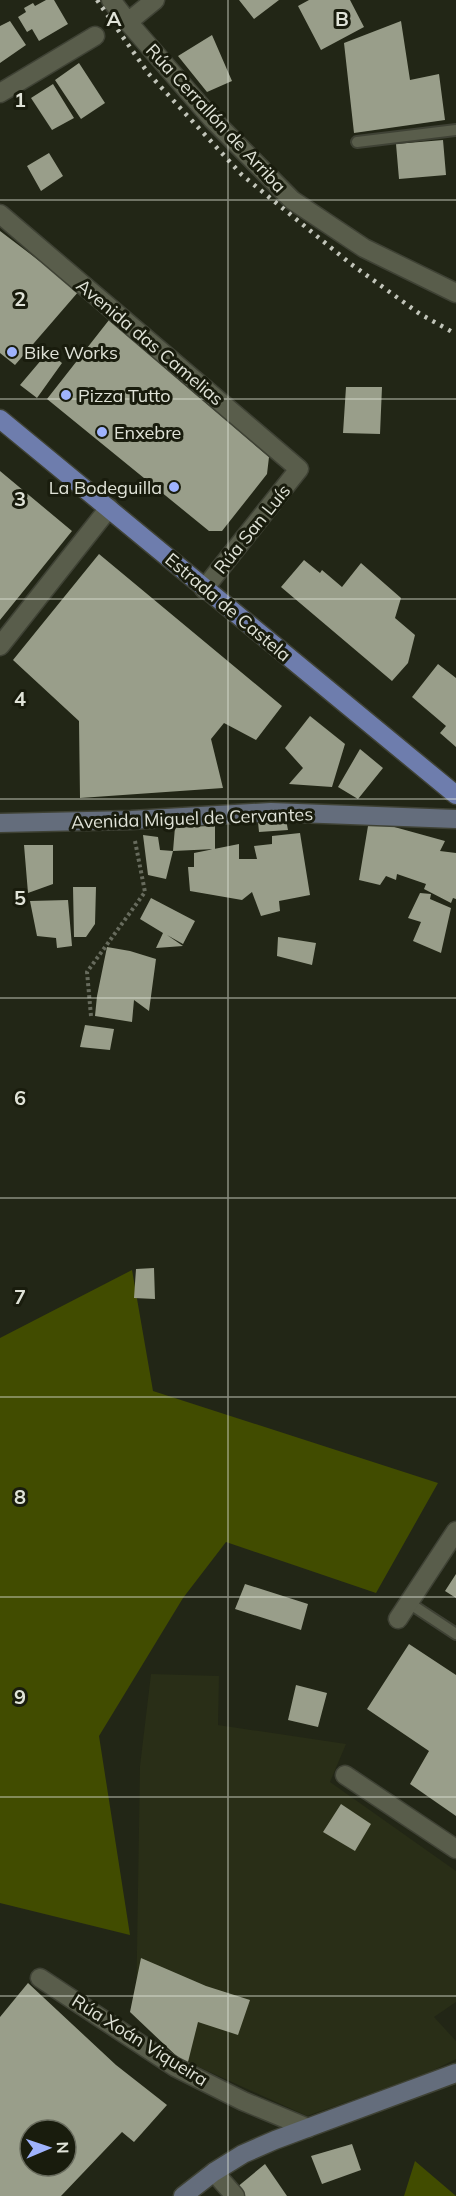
<svg xmlns="http://www.w3.org/2000/svg" width="456" height="2196" font-family="Mulish,sans-serif">
	<style>
		.built { fill: #292e17 }
		.green { fill: #414c00 }
		.building { fill: #999e8a; fill-rule: evenodd }
		.lines { fill: none; stroke-linecap: round; stroke-linejoin: round }
		.lane-casing { stroke: #3f4235; stroke-width: 14 }
		.street-casing { stroke: #3f4235; stroke-width: 21 }
		.secondary-casing { stroke: #3f4235; stroke-width: 21 }
		.primary-casing { stroke: #3f4235; stroke-width: 21 }
		.path { stroke: #676b5d; stroke-width: 4; stroke-dasharray: 3 3; stroke-linecap: butt }
		.lane { stroke: #595d4b; stroke-width: 10 }
		.street { stroke: #595d4b; stroke-width: 18 }
		.secondary { stroke: #646d7c; stroke-width: 18 }
		.primary { stroke: #6e7dad; stroke-width: 18 }
		.rail { stroke: #c2c5ba; stroke-width: 4.5; stroke-dasharray: 3 6; stroke-linecap: butt }
		.grid { fill: none; stroke: #e0e3d8; stroke-width: 1.5; stroke-opacity: 0.55 }
		.poi-dot { fill: #9fb3fd; stroke: #191c0d; stroke-width: 2 }
		.labels { text-anchor: middle; dominant-baseline: central; stroke-width: 6; stroke-linejoin: round; paint-order: stroke }
		.street-label { font-size: 18px; fill: #e0e3d8; stroke: #191c0d }
		.poi-label { font-size: 18px; fill: #e0e3d8; stroke: #191c0d; text-anchor: start }
		.grid-label { font-size: 20px; text-anchor: middle; font-weight: bold; fill: #e0e3d8; stroke: #191c0d; stroke-width: 6; stroke-linejoin: round; paint-order: stroke }
	</style>
	<rect width="100%" height="100%" fill="#222616"/>
	<path class="built" d="M 151,1674 L 219,1676 L 218,1725 L 346,1744 L 330,1782 L 456,1871 L 456,2002 L 434,2017 L 456,2041 L 456,2059 L 428,2073 L 307,2116 L 190,2063 L 136,2012 L 140,1766 Z"/>
	<path class="green" d="M 132,1270 L 153,1391 L 438,1483 L 376,1593 L 226,1542 L 183,1598 L 99,1736 L 130,1935 L 0,1903 L 0,1338 Z
		M 415,2161 L 456,2196 L 404,2196 Z"/>
	<path class="building" d="M 46,0 L 54,0 L 68,24 L 39,41 L 32,29 L 27,32 L 18,17 L 26,12 L 24,8 L 33,3 L 35,6 Z
		M 239,0 L 279,0 L 254,19 Z
		M 309,0 L 350,0 L 364,27 L 321,50 L 298,6 Z
		M 10,21 L 26,45 L 0,63 L 0,26 Z
		M 401,21 L 410,80 L 439,74 L 445,120 L 354,133 L 344,43 Z
		M 212,35 L 232,81 L 207,92 L 178,56 Z
		M 79,63 L 105,103 L 81,119 L 55,80 Z
		M 53,84 L 74,118 L 52,130 L 31,98 Z
		M 443,140 L 446,175 L 399,179 L 396,144 Z
		M 49,153 L 63,176 L 41,191 L 27,166 Z
		M 0,231 L 79,291 L 15,365 L 0,353 Z
		M 109,320 L 269,457 L 267,474 L 222,531 L 209,531 L 47,399 Z
		M 48,352 L 62,363 L 37,398 L 20,385 Z
		M 346,387 L 382,387 L 380,434 L 343,433 Z
		M 0,471 L 72,531 L 0,620 Z
		M 99,554 L 282,706 L 256,740 L 224,723 L 211,739 L 223,788 L 80,798 L 79,721 L 13,660 Z
		M 304,560 L 320,573 L 322,570 L 342,587 L 361,563 L 401,598 L 395,618 L 415,635 L 408,663 L 392,681 L 281,587 Z
		M 438,664 L 456,678 L 456,747 L 440,733 L 446,726 L 412,697 Z
		M 310,716 L 345,744 L 332,787 L 289,784 L 303,768 L 285,748 Z
		M 360,749 L 383,768 L 358,799 L 338,787 Z
		M 286,820 L 288,830 L 259,832 L 258,822 Z
		M 369,820 L 445,841 L 440,851 L 456,853 L 456,899 L 453,898 L 451,903 L 424,889 L 426,884 L 397,874 L 396,880 L 386,876 L 380,885 L 359,880 Z
		M 215,824 L 215,849 L 173,851 L 166,879 L 148,875 L 143,835 L 158,837 L 160,850 L 173,851 L 175,827 Z
		M 300,833 L 310,895 L 279,901 L 280,911 L 261,916 L 252,892 L 242,900 L 190,891 L 188,867 L 194,867 L 194,853 L 239,844 L 239,859 L 257,859 L 254,846 L 272,844 L 272,836 Z
		M 24,845 L 53,845 L 53,884 L 28,893 Z
		M 73,887 L 96,887 L 95,924 L 86,937 L 74,937 Z
		M 420,893 L 431,894 L 430,899 L 451,908 L 441,953 L 413,941 L 421,922 L 408,918 Z
		M 151,898 L 195,921 L 183,944 L 167,935 L 183,946 L 156,948 L 163,933 L 140,919 Z
		M 68,900 L 72,946 L 57,948 L 56,938 L 37,936 L 30,901 Z
		M 278,937 L 316,943 L 312,965 L 277,956 Z
		M 107,947 L 130,951 L 156,959 L 149,1011 L 134,1000 L 132,1022 L 95,1016 L 97,996 Z
		M 85,1025 L 114,1029 L 110,1050 L 80,1047 Z
		M 154,1268 L 155,1299 L 134,1298 L 136,1269 Z
		M 456,1574 L 456,1598 L 445,1591 Z
		M 245,1584 L 308,1604 L 301,1630 L 235,1609 Z
		M 409,1644 L 456,1675 L 456,1816 L 410,1784 L 429,1751 L 367,1709 Z
		M 296,1685 L 327,1693 L 318,1727 L 288,1720 Z
		M 341,1804 L 371,1824 L 355,1851 L 323,1832 Z
		M 141,1958 L 206,1986 L 250,2000 L 238,2035 L 198,2022 L 187,2066 L 130,2012 Z
		M 28,1983 L 116,2065 L 167,2105 L 134,2142 L 122,2132 L 61,2196 L 0,2196 L 0,2017 ZM 30,2130 L 66,2130 L 66,2166 L 30,2166 Z
		M 352,2144 L 361,2170 L 322,2184 L 311,2156 Z
		M 265,2164 L 287,2196 L 243,2196 L 236,2188 Z"/>
	<g class="lines">
		<defs>
			<path id="lane" d="M 357,142 L 456,130
				M 409,1603 L 456,1634"/>
			<path id="street" d="M 111,0 L 128,22 L 212,119 L 292,200 L 364,248 L 456,293
				M 128,22 L 155,0
				M 0,93 L 95,36
				M 0,214 L 299,469 L 204,589
				M 0,646 L 109,508
				M 398,1619 L 456,1531
				M 345,1775 L 456,1849
				M 40,1978 L 175,2067 L 243,2101 L 308,2128
				M 214,2172 L 235,2196"/>
			<path id="secondary" d="M 0,823 L 131,820 L 271,812 L 456,819
				M 183,2196 L 214,2172 L 243,2154 L 275,2140 L 456,2073"/>
			<path id="primary" d="M 0,419 L 456,795"/>
		</defs>
		<use href="#lane" class="lane-casing"/>
		<use href="#street" class="street-casing"/>
		<use href="#secondary" class="secondary-casing"/>
		<use href="#primary" class="primary-casing"/>
		<path class="path" d="M 91,1016 L 87,972 L 145,892 L 135,841"/>
		<use href="#lane" class="lane"/>
		<use href="#street" class="street"/>
		<use href="#secondary" class="secondary"/>
		<use href="#primary" class="primary"/>
		<path class="rail" d="M 97,0 L 148,73 L 242,175 L 351,264 L 420,314 L 456,334"/>
	</g>
	<path class="grid" d="M 228,0 L 228,2196M 0,200 L 456,200M 0,399 L 456,399M 0,599 L 456,599M 0,799 L 456,799M 0,998 L 456,998M 0,1198 L 456,1198M 0,1397 L 456,1397M 0,1597 L 456,1597M 0,1797 L 456,1797M 0,1996 L 456,1996"/>
	<g class="poi-dot">
		<circle cx="12" cy="352" r="6"/>
		<circle cx="66" cy="395" r="6"/>
		<circle cx="102" cy="432" r="6"/>
		<circle cx="174" cy="487" r="6"/>
	</g>
	<g class="labels">
		<g class="street-label">
			<text transform="translate(216 118) rotate(47)">Rúa Cerrallón de Arriba</text>
			<text transform="translate(150 342) rotate(40)">Avenida das Camelias</text>
			<text transform="translate(252 529) rotate(-51)">Rúa San Luís</text>
			<text transform="translate(228 607) rotate(40)">Estrada de Castela</text>
			<text transform="translate(192 818) rotate(-2)">Avenida Miguel de Cervantes</text>
			<text transform="translate(140 2040) rotate(32)">Rúa Xoán Viqueira</text>
		</g>
		<g class="poi-label">
			<text x="24" y="352">Bike Works</text>
			<text x="78" y="395">Pizza Tutto</text>
			<text x="114" y="432">Enxebre</text>
			<text x="162" y="487" text-anchor="end">La Bodeguilla</text>
		</g>
	</g>
	<g class="grid-label">
		<text x="114" y="26">A</text>
		<text x="342" y="26">B</text>
		<text x="20" y="107">1</text>
		<text x="20" y="306">2</text>
		<text x="20" y="506">3</text>
		<text x="20" y="706">4</text>
		<text x="20" y="905">5</text>
		<text x="20" y="1105">6</text>
		<text x="20" y="1304">7</text>
		<text x="20" y="1504">8</text>
		<text x="20" y="1704">9</text>
	</g>
	<g transform="translate(48 2148) rotate(88)"><circle r="28" fill="#191c0d" stroke="#696c5e" stroke-width="1.5"/>
	<path d="M0-4.5L10 22L0 15L-10 22Z" fill="#9fb3fd"/>
	<text y="-9" font-size="16" font-weight="bold" text-anchor="middle" fill="#e0e3d8">N</text>
	</g>
</svg>
